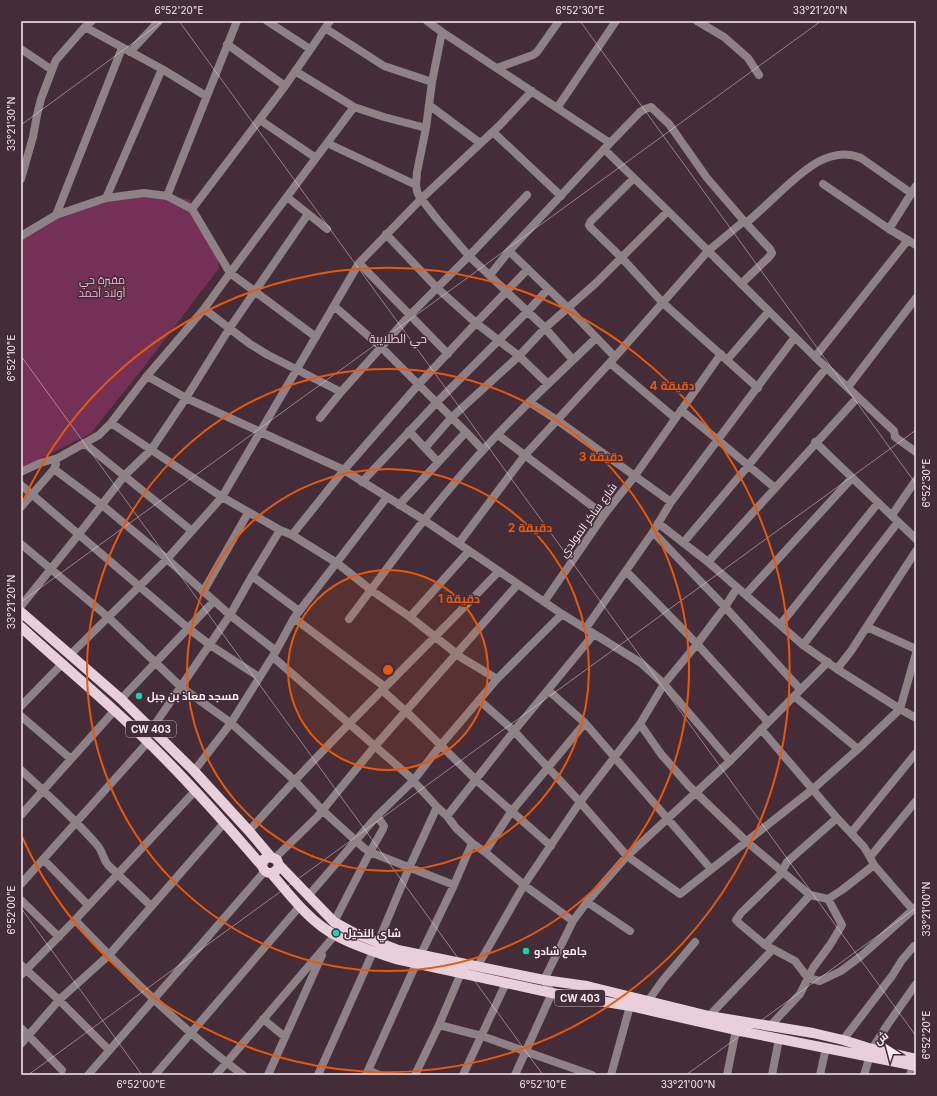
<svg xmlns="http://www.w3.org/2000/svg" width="937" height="1096" font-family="Inter,Cairo,sans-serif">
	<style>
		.green { fill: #743155 }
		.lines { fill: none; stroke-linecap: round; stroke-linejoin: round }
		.minor { stroke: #8e8287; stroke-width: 8 }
		.tertiary { stroke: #8e8287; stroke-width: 8 }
		.primary { stroke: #e9cfda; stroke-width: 10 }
		.ticks { fill: none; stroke: #fbebf2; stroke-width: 1; stroke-opacity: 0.45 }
		.ring { fill: none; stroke: #e8590c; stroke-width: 2 }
		.poi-dot { fill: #14d5b3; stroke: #442d38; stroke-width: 1.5 }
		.labels { text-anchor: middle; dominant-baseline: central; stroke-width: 3; stroke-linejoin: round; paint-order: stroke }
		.shield { fill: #442d38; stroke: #c4b2ba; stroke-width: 1 }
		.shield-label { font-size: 10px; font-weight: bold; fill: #fbebf2 }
		.park-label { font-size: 11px; fill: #f6b7d5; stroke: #442d38 }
		.street-label { font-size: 11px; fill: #fbebf2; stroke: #442d38 }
		.poi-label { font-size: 11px; font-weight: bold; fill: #fbebf2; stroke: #442d38; text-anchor: start }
		.neighbourhood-label { font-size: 12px; fill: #eecfdd; stroke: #442d38 }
		.centre { fill: #e8590c; stroke: #442d38; stroke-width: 2 }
		.ring-label { font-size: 12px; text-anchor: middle; font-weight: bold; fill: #e8590c; stroke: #442d38; stroke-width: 3; stroke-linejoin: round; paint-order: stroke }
		.neatline { fill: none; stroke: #fbebf2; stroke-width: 1.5 }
		.ticks-label { font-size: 10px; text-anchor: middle; fill: #fbebf2 }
	</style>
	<rect width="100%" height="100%" fill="#442d38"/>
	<path class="green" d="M 149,190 L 190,200 L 217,253 L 219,268 L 144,367 L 90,434 L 21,468 L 21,238 L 57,217 L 108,196 Z"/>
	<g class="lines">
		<path class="minor" d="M 267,21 L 310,49
			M 697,21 L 724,37 L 748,58 L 759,75
			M 85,27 L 162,69 L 206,96
			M 325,28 L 384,66 L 432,82
			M 442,32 L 610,143
			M 227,44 L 285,86
			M 21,49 L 52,70
			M 130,52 L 159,21
			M 497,68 L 533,55 L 537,52 L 559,21
			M 295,71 L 354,107 L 384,117 L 426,128
			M 429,105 L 480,143
			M 557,108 L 616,21
			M 260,120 L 316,158
			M 493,132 L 561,196
			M 327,143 L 416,185
			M 604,149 L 668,211 L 815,357 L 894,431 L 895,437 L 916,452
			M 634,178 L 591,221 L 589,225 L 590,227 L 621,257 L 663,303 L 758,388
			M 21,179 L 33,137 L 37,115 L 41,99 L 52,70 L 56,60 L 85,27 L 92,21
			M 823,184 L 889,229 L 916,245
			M 167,196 L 237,21
			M 287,197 L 327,229
			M 106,198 L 162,69
			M 192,209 L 285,86 L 330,21
			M 56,215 L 122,48
			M 746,223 C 757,214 767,204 778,194 C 800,174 829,144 861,158 L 911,193
			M 889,229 L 916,186
			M 21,236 L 56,215 L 106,198 L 144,193 L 167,196 L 192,209 L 230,273 L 204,309 L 147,376 L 111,423 L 99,435 L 58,458 L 40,463 L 21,472
			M 509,251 L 568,308 L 615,357
			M 359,263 L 448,354
			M 490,275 L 509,251 L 610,143 L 640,112 L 645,109 L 651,107 L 669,124 L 707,178 L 744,221 L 770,249 L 772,253 L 769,257 L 741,284
			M 334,306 L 381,347 L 466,432 L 483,450
			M 204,309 L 250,344 L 268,355 L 341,392
			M 316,337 L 230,273 L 354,107
			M 815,357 L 908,240
			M 573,360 L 545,328 L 596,283 L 668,211
			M 727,360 L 769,311
			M 610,363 L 675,418
			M 147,376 L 186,398 L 344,470 L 424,520 L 562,614 L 641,663 L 664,684 L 730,761
			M 548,384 L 596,338
			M 848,387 L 916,298
			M 529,402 L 557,420 L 671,502
			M 681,410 L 718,440 L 775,488
			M 320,418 L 341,392 L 409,316 L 469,256 L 527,195
			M 111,423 L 222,497 L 280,530 L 292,535 L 337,563 L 371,590 L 410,617 L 462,658 L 497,679
			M 409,431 L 438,462
			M 498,435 L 604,515
			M 815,442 L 916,539
			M 84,443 L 192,531
			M 425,448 L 451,418 L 519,356 L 545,328 L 469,256 L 437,219 L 419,196 L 417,191 L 416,185 L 417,172 L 426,128 L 432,82 L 442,32 L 427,21
			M 54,469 L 102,505 L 167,559 L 230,615 L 276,651
			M 362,482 L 436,403 L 528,311 L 548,289
			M 21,485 L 188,628 L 210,645 L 259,677
			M 399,505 L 466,432
			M 21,507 L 54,469 L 56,464
			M 892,515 L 916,480
			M 658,523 L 708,562 L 803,645 L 837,669 L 900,709 L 916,718
			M 653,532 L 725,607 L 800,689
			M 292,535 L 344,470 L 418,385 L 476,323 L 528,269
			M 459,543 L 525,455 L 615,357 L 708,251 L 744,221
			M 683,543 L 748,466 L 826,368
			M 21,544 L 108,617 L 181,687 L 231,723 L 294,780 L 322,810 L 364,848 L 370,852 L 454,885
			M 708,562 L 858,397
			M 626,571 L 697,644 L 768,722
			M 252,576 L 299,611
			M 203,592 L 248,513
			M 746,594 L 852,478
			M 544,602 L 604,515 L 634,477 L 721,354
			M 21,606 L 79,534 L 125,475 L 151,450 L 186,398 L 229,329 L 308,214
			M 410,617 L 469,551
			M 294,618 L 385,687
			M 349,619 C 381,577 412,533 446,493 C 477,455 512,418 548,384 L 519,356 L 476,323 L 437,288 L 386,234
			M 780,625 L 878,503
			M 867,627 L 916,649
			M 586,628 L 653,532 L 671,502 L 795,337
			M 803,645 L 898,522
			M 70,655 L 167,559 L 222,497 L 359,263 L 421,199 L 500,125 L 532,91
			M 273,657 L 409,776 L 437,807
			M 837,669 L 851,651 L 916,551
			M 382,690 L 412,717 L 475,779 L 551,846
			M 548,690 L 585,723
			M 794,696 L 858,749
			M 121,699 L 214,601
			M 479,700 L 514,731 L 580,802 L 627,856 L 680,894 L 813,789 L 858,749 L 900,709 L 916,653
			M 21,706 L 62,664
			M 21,716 L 71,759
			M 640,724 L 661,754 L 689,786 L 746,841 L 810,895 L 765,945
			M 761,729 L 837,818 L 864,847 L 870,857
			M 151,730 L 230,615 L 252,576 L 280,530
			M 21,770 C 48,795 75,819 98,846 C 103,852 103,859 108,865 L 151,906
			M 194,771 L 231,723 L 276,651 L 294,618 L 387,497
			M 21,815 L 115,710
			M 837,818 L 787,862 L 780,875 L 741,913 L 736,920 L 740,924 L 765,945 L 795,961 L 808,978 L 820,981 L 841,971 L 861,956 L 916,907
			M 249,831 C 329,740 416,658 499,571
			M 851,833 L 916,753
			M 485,852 L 511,812 L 585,723 L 711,869
			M 275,858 L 317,817 L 375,746 L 518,584
			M 43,859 L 88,905
			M 874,865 L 913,910
			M 21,884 L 148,742
			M 309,895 L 377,816 L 413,781 L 440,746 L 497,679 L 562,614
			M 810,895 L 828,899 L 842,890 L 874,865 L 870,857 L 916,801
			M 21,900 L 59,937
			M 587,902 L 630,931
			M 75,920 C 128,975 182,1030 243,1075
			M 573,921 L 524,885 L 485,852 L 472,843 L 456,828 L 447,816 L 514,731 L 594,634
			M 334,922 L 370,852 L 383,829 L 384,826 L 377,816
			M 378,942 L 409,868 L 437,807 L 447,816
			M 421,954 L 454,885 L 472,843
			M 21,965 L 59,1000 L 109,1050
			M 477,967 L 524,885 L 580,802 L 640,724 L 664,684 L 697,644 L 725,607 L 737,588
			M 21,975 L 75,920 L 195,791
			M 648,1001 L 663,980 L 695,942
			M 709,1016 L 773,949
			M 263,1019 L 285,1037
			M 439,1025 L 482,1036 L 592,1075
			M 770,1026 L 800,994 L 813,968 L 830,945 L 842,925 L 828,899
			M 21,1028 L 62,1070
			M 843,1040 L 892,976 L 902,960 L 914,946 L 916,948
			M 21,1044 L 59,1000 L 109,955 L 225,822
			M 368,1070 L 379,1075
			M 155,1075 L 300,906
			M 216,1075 L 335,935
			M 268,1075 L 322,955
			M 318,1075 L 373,952
			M 366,1075 L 416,964
			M 415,1075 L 439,1025 L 461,973
			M 463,1075 L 506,983
			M 515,1075 L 552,993 L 544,980 L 573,921 L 587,902 L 627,856 L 730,761 L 828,662
			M 611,1075 L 630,1006
			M 727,1075 L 737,1025
			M 772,1075 L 779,1039
			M 820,1075 L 826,1048
			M 864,1075 L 872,1049 L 888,1024 L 916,984
			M 910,1075 L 913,1065"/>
		<path class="tertiary" d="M 88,1075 L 265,871"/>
		<path class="primary" d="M 21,612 L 121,699 L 194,771 L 249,831 L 271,857
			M 21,627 C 63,666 108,702 149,743 C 189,782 226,824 262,866 C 266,876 276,875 279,865 L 277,860 L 271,857 L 264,859 L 262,866
			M 279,865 L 334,922 L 356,934 L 398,950 L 544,980 L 587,986 L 709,1016 L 813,1033 L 843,1040 L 872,1049 L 916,1059
			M 271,873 C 290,895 309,921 335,935 C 354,946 375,952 396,959 L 552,993 L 630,1006 L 735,1030 L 916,1066"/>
	</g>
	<path class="ticks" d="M 179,21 L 916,1036M 580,21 L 916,484M 21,125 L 163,21M 21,356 L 543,1075M 21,602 L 821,21M 21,908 L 142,1075M 28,1075 L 916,430M 686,1075 L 916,908"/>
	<circle cx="388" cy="670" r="100" fill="#e8590c" fill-opacity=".12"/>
	<g class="ring">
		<circle cx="388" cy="670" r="100"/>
		<circle cx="388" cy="670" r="201"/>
		<circle cx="388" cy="670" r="301"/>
		<path d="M22 503A402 402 0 1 1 22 837"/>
	</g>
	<g class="poi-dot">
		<circle cx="139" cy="696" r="4"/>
		<circle cx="336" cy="933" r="4"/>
		<circle cx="526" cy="951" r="4"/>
	</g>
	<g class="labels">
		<g class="shield">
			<rect x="126" y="721" width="50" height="16" rx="3"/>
			<rect x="555" y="990" width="50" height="16" rx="3"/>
		</g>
		<g class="shield-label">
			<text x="151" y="729">CW 403</text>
			<text x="580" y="998">CW 403</text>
		</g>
		<g class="park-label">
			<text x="102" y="280">مقبرة حي<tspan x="102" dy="13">أولاد أحمد</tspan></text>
		</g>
		<g class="street-label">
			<text transform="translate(588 520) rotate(-54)">شارع ساكر المولدي</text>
		</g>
		<g class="poi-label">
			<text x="147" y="696">مسجد معاذ بن جبل</text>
			<text x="344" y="933">شاي النخيل</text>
			<text x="534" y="951">جامع شادو</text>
		</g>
		<g class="neighbourhood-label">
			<text x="398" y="338">حي الطلايبة</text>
		</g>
	</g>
	<circle cx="388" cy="670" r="6" class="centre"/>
	<g class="ring-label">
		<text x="672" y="390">4 دقيقة</text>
		<text x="601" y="461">3 دقيقة</text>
		<text x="530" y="532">2 دقيقة</text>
		<text x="459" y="603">1 دقيقة</text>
	</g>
	<rect width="937" height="1096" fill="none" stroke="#442d38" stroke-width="44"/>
	<g transform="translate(887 1046) rotate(324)" stroke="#442d38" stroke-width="3" paint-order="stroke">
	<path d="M0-3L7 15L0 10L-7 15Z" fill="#fbebf2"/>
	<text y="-6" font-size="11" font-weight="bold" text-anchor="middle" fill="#fbebf2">ش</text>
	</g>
	<rect x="22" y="22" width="893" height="1052" class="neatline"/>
	<g class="ticks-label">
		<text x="179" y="14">6°52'20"E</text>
		<text x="580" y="14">6°52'30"E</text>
		<text x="820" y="14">33°21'20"N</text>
		<text transform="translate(11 124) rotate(-90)" y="4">33°21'30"N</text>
		<text transform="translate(11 358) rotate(-90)" y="4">6°52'10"E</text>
		<text transform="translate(926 483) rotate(-90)" y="4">6°52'30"E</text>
		<text transform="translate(11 602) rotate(-90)" y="4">33°21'20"N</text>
		<text transform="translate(926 909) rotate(-90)" y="4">33°21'00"N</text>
		<text transform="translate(11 910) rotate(-90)" y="4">6°52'00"E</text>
		<text transform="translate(926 1035) rotate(-90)" y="4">6°52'20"E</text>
		<text x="141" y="1088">6°52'00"E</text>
		<text x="543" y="1088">6°52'10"E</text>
		<text x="688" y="1088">33°21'00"N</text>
	</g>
</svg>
